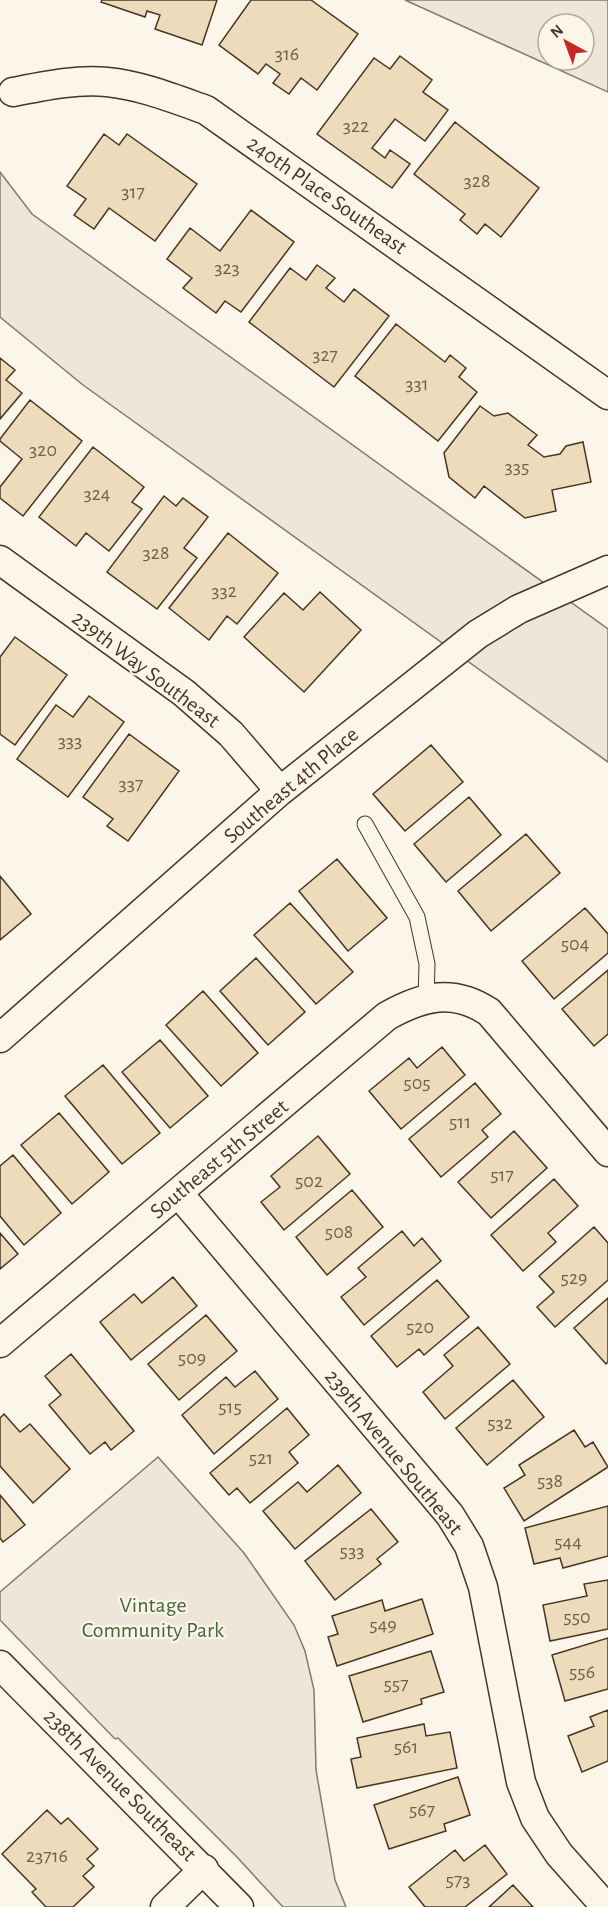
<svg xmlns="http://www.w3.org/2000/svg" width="608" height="1907" font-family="'Alegreya Sans',sans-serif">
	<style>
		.green { fill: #ede6d9; stroke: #887966; stroke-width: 1.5; fill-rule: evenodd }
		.building { fill: #ecdcbc; stroke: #4a3520; stroke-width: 1.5 }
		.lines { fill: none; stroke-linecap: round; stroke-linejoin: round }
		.lane-casing { stroke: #4a3520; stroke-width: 17 }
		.street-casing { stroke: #4a3520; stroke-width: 31 }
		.lane { stroke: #fbf6e9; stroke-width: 15 }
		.street { stroke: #fbf6e9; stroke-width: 28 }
		.labels { text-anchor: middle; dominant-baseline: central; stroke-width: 4.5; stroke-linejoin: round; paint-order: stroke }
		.number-label { font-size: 20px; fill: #725f47 }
		.street-label { font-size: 22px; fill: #4a3520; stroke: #fbf6e9 }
		.park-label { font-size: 22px; fill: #436837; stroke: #fbf6e9 }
	</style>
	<rect width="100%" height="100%" fill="#fbf6e9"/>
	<path class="green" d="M 405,0 L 608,0 L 608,92 ZM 548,24 L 584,24 L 584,60 L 548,60 Z
		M 0,172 L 32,214 L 608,629 L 608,762 L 83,385 L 0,317 Z
		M 158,1457 L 244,1553 L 294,1625 L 305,1651 L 314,1690 L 316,1770 L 335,1880 L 346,1907 L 283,1907 L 236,1856 L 118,1738 L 115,1739 L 0,1620 L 0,1592 Z"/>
	<path class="building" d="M 102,0 L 217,0 L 202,45 L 155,29 L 160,15 L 147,11 L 145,17 L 101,2 Z
		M 251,0 L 311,0 L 358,34 L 317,90 L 301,78 L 289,94 L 273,83 L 280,74 L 266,64 L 258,74 L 219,45 Z
		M 400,56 L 432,80 L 423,92 L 448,110 L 425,141 L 395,119 L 372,148 L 385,158 L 390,150 L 410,164 L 392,188 L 317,134 L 374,58 L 390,69 Z
		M 455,122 L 539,188 L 501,237 L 485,224 L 477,234 L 460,220 L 465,214 L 414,174 Z
		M 104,134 L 119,145 L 127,134 L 197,184 L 155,241 L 109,208 L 94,229 L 74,215 L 86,199 L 67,186 Z
		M 251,210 L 294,242 L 241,312 L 225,301 L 216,313 L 183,288 L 192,278 L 167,259 L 190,228 L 220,251 Z
		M 317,265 L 335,278 L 326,288 L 344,302 L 354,289 L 389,316 L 334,387 L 249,322 L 290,268 L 306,280 Z
		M 396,324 L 445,362 L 450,355 L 466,368 L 459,377 L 477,392 L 438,441 L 355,376 Z
		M 0,358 L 15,370 L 6,380 L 22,393 L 0,419 Z
		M 30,400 L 82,441 L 23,516 L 0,498 L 0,487 L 22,459 L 0,441 L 0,439 Z
		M 480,406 L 494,416 L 508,413 L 537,435 L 528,445 L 544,457 L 560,454 L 566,446 L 583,442 L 591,482 L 552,490 L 556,511 L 525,518 L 484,486 L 475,498 L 449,477 L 444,453 Z
		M 93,447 L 144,487 L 132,502 L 142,509 L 109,551 L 86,533 L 76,546 L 39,517 Z
		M 164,496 L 176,506 L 183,498 L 208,517 L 184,548 L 197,558 L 157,609 L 107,572 Z
		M 228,533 L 278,573 L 237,624 L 227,616 L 209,640 L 169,608 Z
		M 320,592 L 361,630 L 304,692 L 244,637 L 284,593 L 303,610 Z
		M 15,637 L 67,675 L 15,745 L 0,734 L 0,657 Z
		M 89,696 L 124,722 L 68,797 L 17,759 L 56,705 L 73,717 Z
		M 129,734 L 179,771 L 128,841 L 107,826 L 113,819 L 83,797 Z
		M 431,745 L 463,782 L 405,831 L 373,794 Z
		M 469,797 L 501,835 L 446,882 L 414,844 Z
		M 526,834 L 560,873 L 491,931 L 458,891 Z
		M 337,859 L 387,918 L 348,951 L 299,891 Z
		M 0,876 L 31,914 L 0,940 Z
		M 290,903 L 353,972 L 316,1004 L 254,935 Z
		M 585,908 L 608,934 L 608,953 L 554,999 L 522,961 Z
		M 256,958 L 305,1012 L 268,1045 L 220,991 Z
		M 608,970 L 608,1034 L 594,1046 L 562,1009 Z
		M 203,991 L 258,1053 L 221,1086 L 166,1025 Z
		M 160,1040 L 208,1096 L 170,1128 L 122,1072 Z
		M 442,1047 L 465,1075 L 401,1129 L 369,1091 L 409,1058 L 417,1068 Z
		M 103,1065 L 160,1133 L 122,1164 L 65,1096 Z
		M 475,1083 L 501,1114 L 482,1130 L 488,1137 L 441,1177 L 409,1139 Z
		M 59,1113 L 109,1172 L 72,1204 L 21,1145 Z
		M 514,1131 L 547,1168 L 491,1218 L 458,1182 Z
		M 318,1136 L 350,1174 L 284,1230 L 261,1202 L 280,1187 L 271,1176 Z
		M 13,1155 L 61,1213 L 24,1245 L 0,1216 L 0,1166 Z
		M 554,1179 L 578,1206 L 548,1233 L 556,1242 L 523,1271 L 491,1235 Z
		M 352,1190 L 383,1227 L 327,1275 L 296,1237 Z
		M 594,1227 L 608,1243 L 608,1280 L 555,1327 L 537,1307 L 554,1292 L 539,1276 Z
		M 402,1231 L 414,1246 L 422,1238 L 441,1261 L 364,1325 L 341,1297 L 366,1277 L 358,1268 Z
		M 0,1233 L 18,1254 L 0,1269 Z
		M 173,1277 L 197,1306 L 131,1360 L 100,1322 L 134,1294 L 142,1303 Z
		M 437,1280 L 469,1317 L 424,1355 L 419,1349 L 397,1367 L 371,1336 Z
		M 608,1298 L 608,1362 L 606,1364 L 574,1328 Z
		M 206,1315 L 237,1351 L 179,1400 L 148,1364 Z
		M 478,1327 L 510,1364 L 445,1419 L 423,1392 L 453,1366 L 444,1355 Z
		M 71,1354 L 134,1431 L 111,1450 L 105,1442 L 90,1454 L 49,1405 L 61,1395 L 45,1376 Z
		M 255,1371 L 278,1399 L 214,1454 L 182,1415 L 226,1377 L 235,1387 Z
		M 513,1380 L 544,1417 L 487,1465 L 456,1428 Z
		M 287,1408 L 309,1435 L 289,1452 L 298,1463 L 250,1503 L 237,1488 L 229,1495 L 210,1473 Z
		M 4,1414 L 20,1432 L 30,1424 L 70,1469 L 33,1503 L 0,1466 L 0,1418 Z
		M 574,1430 L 585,1447 L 593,1442 L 608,1467 L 524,1521 L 504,1488 L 525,1475 L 519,1465 Z
		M 338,1465 L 361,1493 L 295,1549 L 263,1511 L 298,1482 L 307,1492 Z
		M 0,1495 L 25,1525 L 3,1542 L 0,1538 Z
		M 608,1506 L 608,1556 L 563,1568 L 560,1558 L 534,1564 L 525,1528 Z
		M 371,1509 L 398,1542 L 377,1559 L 381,1564 L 335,1600 L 305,1561 Z
		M 608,1580 L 608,1629 L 550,1641 L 543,1605 L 587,1596 L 584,1584 Z
		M 422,1599 L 433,1634 L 337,1666 L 328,1637 L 338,1634 L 332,1616 L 382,1600 L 385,1611 Z
		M 608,1638 L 608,1689 L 565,1701 L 552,1655 Z
		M 431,1651 L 444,1692 L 421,1699 L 422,1704 L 363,1722 L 349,1676 Z
		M 608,1710 L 608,1761 L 582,1772 L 568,1736 L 594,1726 L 590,1717 Z
		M 424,1724 L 426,1736 L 450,1732 L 457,1768 L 357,1788 L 351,1759 L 361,1757 L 357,1738 Z
		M 458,1777 L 470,1815 L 444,1824 L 446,1831 L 389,1849 L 374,1805 Z
		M 47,1810 L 61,1824 L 68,1818 L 98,1849 L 87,1859 L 94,1866 L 83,1876 L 94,1887 L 73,1907 L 46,1907 L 32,1892 L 36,1889 L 2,1854 Z
		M 485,1845 L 507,1874 L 465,1907 L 425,1907 L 409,1887 L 455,1850 L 464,1861 Z
		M 513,1885 L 533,1907 L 489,1907 Z"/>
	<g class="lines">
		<defs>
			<path id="lane" d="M 365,824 L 417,917 L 427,964 L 426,999"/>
			<path id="street" d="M 13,92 C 44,86 75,79 107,82 C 140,85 175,99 206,110 L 608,395
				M 0,560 L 184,693 L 231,734 L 280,791
				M 0,1038 L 280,791 L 478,634 L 519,609 L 608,570
				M 179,1194 L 450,1515 L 469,1546 L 483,1587 L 521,1782 L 535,1818 L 559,1854 L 606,1907
				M 0,1343 L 387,1016 C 423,996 453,988 489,1012 L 608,1152
				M 0,1665 L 239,1907
				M 165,1907 L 204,1869"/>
		</defs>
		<use href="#lane" class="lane-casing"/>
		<use href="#street" class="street-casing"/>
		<use href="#lane" class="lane"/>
		<use href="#street" class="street"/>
	</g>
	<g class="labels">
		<g class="number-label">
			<text x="287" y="54">316</text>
			<text x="356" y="126">322</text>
			<text x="477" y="181">328</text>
			<text x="133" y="192">317</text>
			<text x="227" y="268">323</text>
			<text x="325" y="355">327</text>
			<text x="417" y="384">331</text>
			<text x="43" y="450">320</text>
			<text x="517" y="467">335</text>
			<text x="97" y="494">324</text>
			<text x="156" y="553">328</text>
			<text x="224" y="591">332</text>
			<text x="70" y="741">333</text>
			<text x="131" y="784">337</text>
			<text x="575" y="944">504</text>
			<text x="417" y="1083">505</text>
			<text x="460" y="1122">511</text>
			<text x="502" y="1175">517</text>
			<text x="309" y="1181">502</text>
			<text x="339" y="1232">508</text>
			<text x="574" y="1278">529</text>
			<text x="420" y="1327">520</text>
			<text x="192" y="1358">509</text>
			<text x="230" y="1407">515</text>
			<text x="500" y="1423">532</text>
			<text x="261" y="1458">521</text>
			<text x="550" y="1481">538</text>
			<text x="568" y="1542">544</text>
			<text x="352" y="1551">533</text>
			<text x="577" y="1617">550</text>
			<text x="383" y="1625">549</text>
			<text x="582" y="1672">556</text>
			<text x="396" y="1684">557</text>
			<text x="406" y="1747">561</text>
			<text x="422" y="1810">567</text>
			<text x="47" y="1856">23716</text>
			<text x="458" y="1880">573</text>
		</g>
		<g class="street-label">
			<text transform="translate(327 195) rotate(35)">240th Place Southeast</text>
			<text transform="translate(146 669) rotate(37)">239th Way Southeast</text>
			<text transform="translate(291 785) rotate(-40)">Southeast 4th Place</text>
			<text transform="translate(219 1159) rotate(-40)">Southeast 5th Street</text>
			<text transform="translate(394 1452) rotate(51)">239th Avenue Southeast</text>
			<text transform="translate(120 1785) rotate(45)">238th Avenue Southeast</text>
		</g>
		<g class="park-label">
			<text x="153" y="1605">Vintage<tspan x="153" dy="25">Community Park</tspan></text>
		</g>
	</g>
	<g transform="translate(566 42) rotate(319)"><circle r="28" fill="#fbf6e9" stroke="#b4a999" stroke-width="1.5"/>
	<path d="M0-4.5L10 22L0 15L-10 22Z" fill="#c62828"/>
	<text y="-9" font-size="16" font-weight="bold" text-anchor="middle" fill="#4a3520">N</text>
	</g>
</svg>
